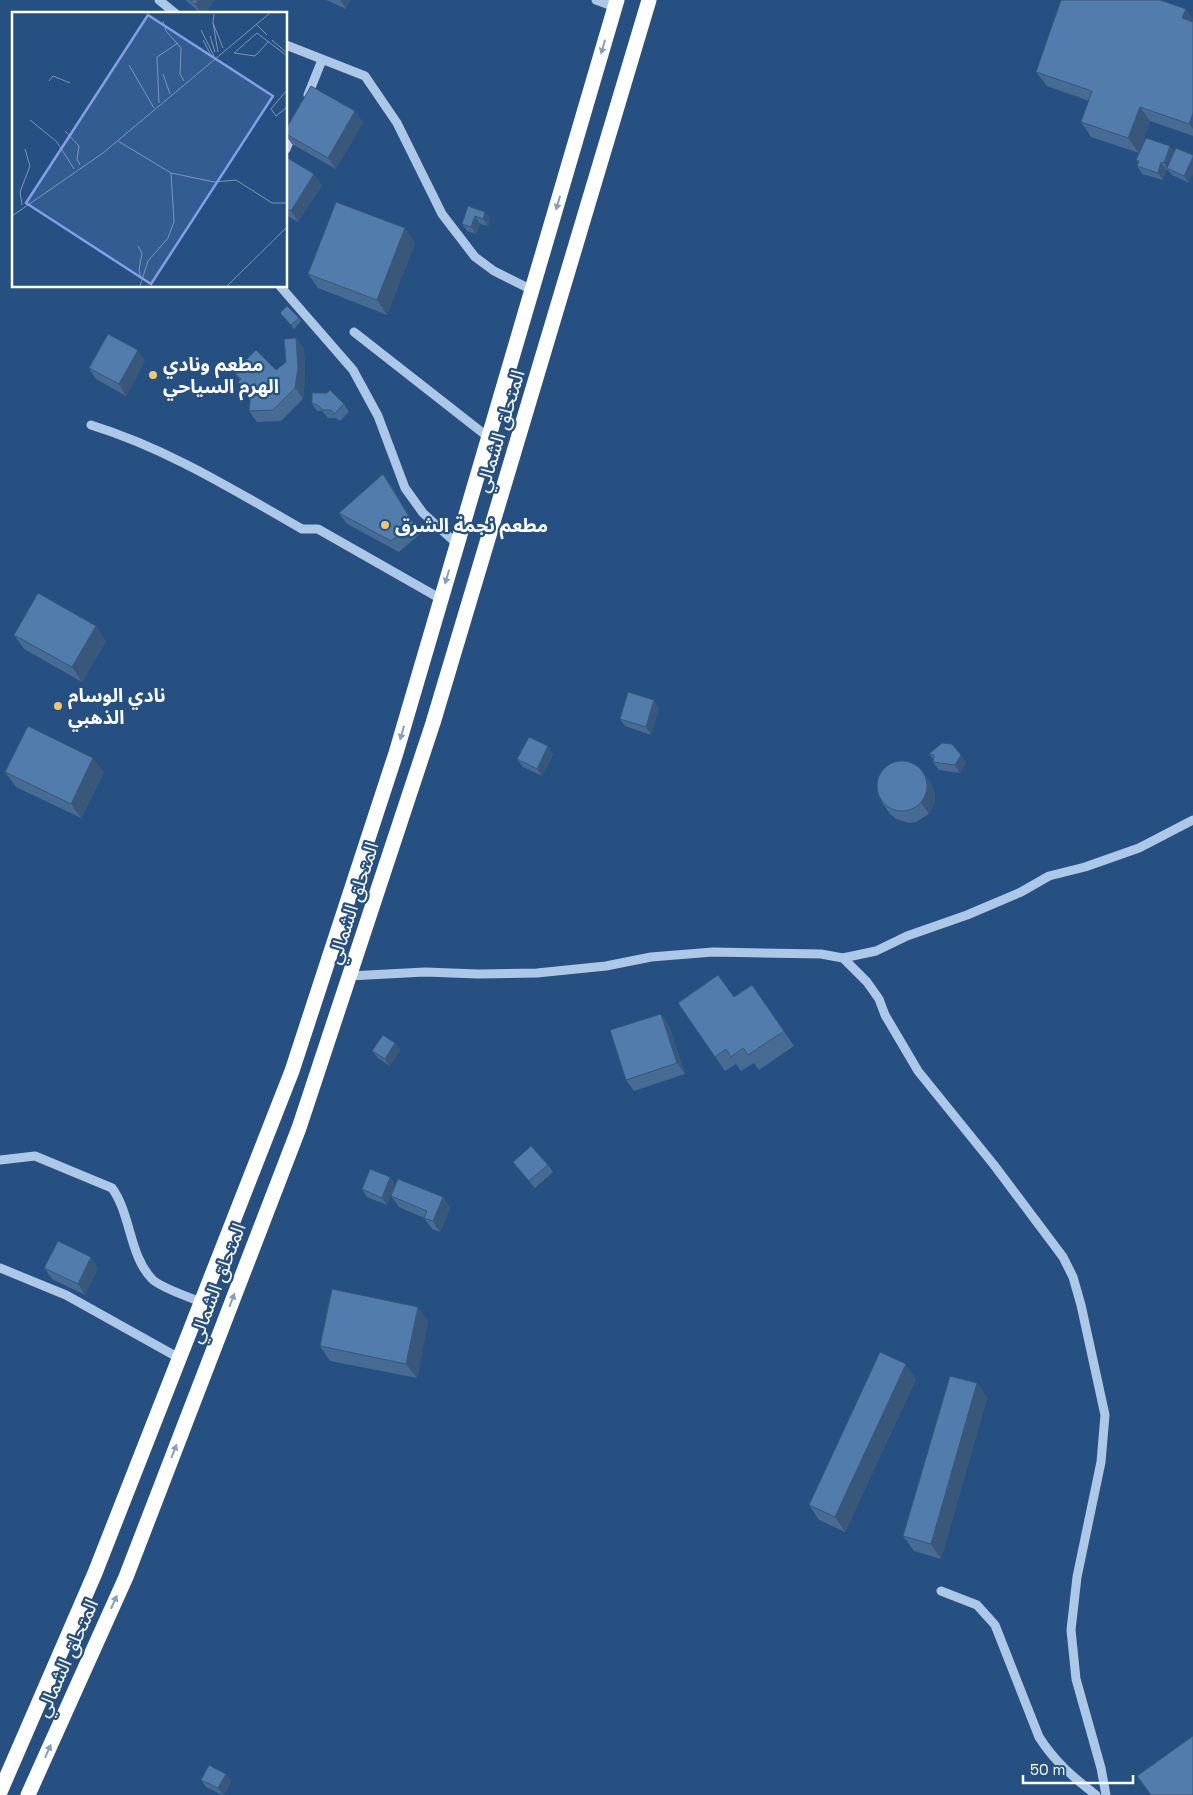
<svg xmlns="http://www.w3.org/2000/svg" width="1193" height="1795" font-family="'Space Grotesk','Noto Sans Arabic',sans-serif">
	<style>
		.lines { fill: none; stroke-linecap: round; stroke-linejoin: round }
		.minor { stroke: #adc8e6; stroke-width: 9 }
		.highway { stroke: #fff; stroke-width: 15 }
		.wall { fill: #476b93 }
		.shaded-wall { fill: #395778 }
		.building { fill: #527cab; stroke: #395778 }
		.oneway { fill: #879fba }
		.poi-dot { fill: #f0c771; stroke: #255081; stroke-width: 2 }
		.labels { text-anchor: middle; dominant-baseline: central; stroke-width: 4.5; stroke-linejoin: round; paint-order: stroke }
		.poi-label { font-size: 19px; font-weight: bold; fill: #fff; stroke: #255081; text-anchor: start }
		.street-label { font-size: 19px; fill: #fff; stroke: #255081 }
		.inset-road { fill: none; stroke: #7c96b3; stroke-width: 1 }
		.view { fill: #839eea; fill-opacity: 0.15; stroke: #839eea; stroke-width: 2.5 }
		.inset-edge { fill: none; stroke: #fff; stroke-width: 2.5 }
	</style>
	<rect width="100%" height="100%" fill="#255081"/>
	<g class="lines">
		<path class="minor" d="M 159,0 L 176,14
			M 596,0 L 615,7
			M 286,45 L 365,76 L 397,123 L 442,214 L 475,257 L 494,271 L 532,290
			M 308,95 L 322,60
			M 286,149 L 294,130
			M 280,286 L 353,370 L 378,416 L 405,488 L 423,513 L 457,544
			M 354,332 L 488,437
			M 91,425 C 168,449 232,489 302,529 L 318,529 L 441,599
			M 843,958 L 867,982 L 879,999 L 885,1015 L 918,1071 L 994,1165 L 1063,1257 L 1073,1277 L 1081,1305 L 1105,1415 L 1101,1462 L 1077,1577 L 1071,1630 L 1076,1679 L 1101,1768 L 1106,1795
			M 349,976 L 425,972 L 478,974 L 537,973 L 606,966 L 651,957 L 713,952 L 821,954 L 843,958 L 876,951 L 907,936 L 967,915 L 1021,892 L 1049,876 L 1085,867 L 1139,848 L 1193,820
			M 0,1160 L 35,1156 L 112,1188 C 131,1214 129,1255 152,1279 C 161,1288 189,1297 201,1302
			M 0,1268 L 66,1295 L 179,1358
			M 941,1591 L 977,1605 L 995,1625 L 1039,1737 C 1054,1761 1074,1778 1096,1795"/>
		<path class="highway" d="M 0,1792 L 95,1573 L 292,1071 L 396,753 L 617,0
			M 28,1795 L 126,1577 L 299,1128 L 433,723 L 649,0"/>
	</g>
	<path class="wall" d="M 185,0 L 215,0 L 204,14 L 202,14 Z
		M 326,0 L 350,0 L 346,9 Z
		M 1193,19 L 1193,136 L 1150,121 L 1139,153 L 1091,137 L 1081,122 L 1089,101 L 1047,86 L 1036,72 Z
		M 363,122 L 336,169 L 292,144 L 286,136 L 286,129 Z
		M 1170,146 L 1189,183 L 1172,175 L 1168,170 L 1166,170 L 1163,180 L 1142,174 L 1137,166 L 1138,163 L 1136,160 Z
		M 286,157 L 322,185 L 298,222 L 286,215 Z
		M 485,212 L 490,219 L 488,226 L 480,224 L 476,234 L 467,231 L 462,224 Z
		M 405,228 L 415,243 L 387,315 L 318,288 L 308,274 Z
		M 280,313 L 299,318 L 301,321 L 294,329 Z
		M 296,338 L 304,349 L 305,379 L 303,399 L 281,421 L 257,422 L 249,411 L 251,397 L 246,393 L 238,382 L 240,380 L 234,372 L 276,370 L 286,362 Z
		M 145,361 L 126,396 L 96,379 L 89,368 Z
		M 312,404 L 344,404 L 349,412 L 340,421 L 336,418 L 328,418 L 322,411 L 317,411 Z
		M 391,485 L 420,534 L 399,552 L 347,524 L 339,513 Z
		M 14,635 L 106,641 L 82,682 L 24,649 Z
		M 659,708 L 651,735 L 625,726 L 620,719 Z
		M 553,754 L 542,776 L 523,767 L 517,759 Z
		M 929,754 L 966,762 L 960,773 L 939,770 L 933,762 L 934,760 Z
		M 5,772 L 104,772 L 81,818 L 16,787 Z
		M 930,781 L 935,794 L 935,802 L 929,814 L 916,822 L 909,823 L 896,819 L 890,814 L 882,803 Z
		M 752,985 L 794,1046 L 759,1070 L 754,1063 L 741,1071 L 736,1064 L 725,1071 L 678,1003 L 734,997 Z
		M 669,1025 L 685,1074 L 634,1091 L 626,1080 Z
		M 395,1043 L 400,1050 L 390,1066 L 378,1058 L 372,1051 Z
		M 513,1162 L 548,1165 L 553,1172 L 535,1188 L 518,1169 Z
		M 390,1177 L 395,1185 L 387,1205 L 367,1197 L 362,1189 Z
		M 391,1196 L 443,1197 L 450,1208 L 440,1232 L 432,1229 L 424,1218 L 399,1207 Z
		M 44,1268 L 98,1268 L 85,1295 L 52,1279 Z
		M 418,1307 L 428,1321 L 417,1378 L 330,1361 L 320,1346 Z
		M 916,1379 L 845,1532 L 819,1520 L 809,1505 Z
		M 977,1383 L 987,1398 L 941,1559 L 914,1551 L 903,1536 Z
		M 226,1774 L 231,1781 L 224,1795 L 222,1795 L 206,1787 L 201,1780 Z"/>
	<path class="shaded-wall" d="M 198,0 L 215,0 L 204,14 L 202,14 L 195,4 Z
		M 340,0 L 350,0 L 346,9 Z
		M 1186,9 L 1193,19 L 1193,32 L 1182,18 Z
		M 1140,107 L 1150,121 L 1139,153 L 1128,138 Z
		M 355,111 L 363,122 L 336,169 L 328,158 Z
		M 1193,113 L 1193,129 L 1189,124 Z
		M 1170,146 L 1175,153 L 1168,169 L 1164,163 Z
		M 1193,157 L 1193,175 L 1189,183 L 1184,176 Z
		M 1161,162 L 1166,170 L 1163,180 L 1158,173 Z
		M 314,174 L 322,185 L 298,222 L 291,211 Z
		M 485,212 L 490,219 L 488,226 L 483,219 Z
		M 475,216 L 480,224 L 476,234 L 471,227 Z
		M 405,228 L 415,243 L 387,315 L 377,300 Z
		M 286,238 L 289,242 L 286,248 Z
		M 296,338 L 304,349 L 305,379 L 303,399 L 295,388 Z
		M 138,350 L 145,361 L 126,396 L 119,384 Z
		M 383,474 L 391,485 L 420,534 L 413,523 Z
		M 96,626 L 106,641 L 82,682 L 72,667 Z
		M 654,700 L 659,708 L 651,735 L 646,727 Z
		M 548,746 L 553,754 L 542,776 L 537,769 Z
		M 961,755 L 966,762 L 960,773 L 955,765 Z
		M 93,758 L 104,772 L 81,818 L 71,804 Z
		M 922,770 L 930,781 L 935,794 L 935,802 L 929,814 L 921,803 Z
		M 661,1014 L 669,1025 L 685,1074 L 677,1063 Z
		M 395,1043 L 400,1050 L 390,1066 L 385,1059 Z
		M 390,1177 L 395,1185 L 387,1205 L 382,1198 Z
		M 443,1197 L 450,1208 L 440,1232 L 433,1221 Z
		M 91,1257 L 98,1268 L 85,1295 L 78,1284 Z
		M 418,1307 L 428,1321 L 417,1378 L 406,1364 Z
		M 906,1364 L 916,1379 L 845,1532 L 835,1517 Z
		M 977,1383 L 987,1398 L 941,1559 L 931,1544 Z
		M 226,1774 L 231,1781 L 224,1795 L 223,1795 L 218,1788 Z"/>
	<path class="building" d="M 190,0 L 198,0 L 195,4 Z
		M 1061,0 L 1160,0 L 1186,9 L 1182,18 L 1193,22 L 1193,113 L 1189,124 L 1140,107 L 1128,138 L 1081,122 L 1092,91 L 1036,72 Z
		M 311,86 L 355,111 L 328,158 L 286,134 L 286,129 Z
		M 1146,138 L 1170,146 L 1164,163 L 1161,162 L 1158,173 L 1137,166 L 1139,161 L 1136,160 Z
		M 1176,148 L 1193,155 L 1193,157 L 1184,176 L 1167,168 Z
		M 286,157 L 314,174 L 291,211 L 286,208 Z
		M 336,202 L 405,228 L 377,300 L 308,274 Z
		M 468,206 L 485,212 L 483,219 L 475,216 L 471,227 L 462,224 Z
		M 287,306 L 299,318 L 291,325 L 280,313 Z
		M 108,334 L 138,350 L 119,384 L 89,368 Z
		M 296,338 L 298,368 L 295,388 L 273,410 L 249,411 L 251,389 L 248,385 L 244,388 L 238,382 L 241,379 L 234,372 L 256,350 L 276,370 L 286,362 L 284,339 Z
		M 330,390 L 344,404 L 334,414 L 331,410 L 323,410 L 316,404 L 312,404 L 312,393 L 327,393 Z
		M 383,474 L 413,523 L 391,541 L 339,513 Z
		M 38,593 L 96,626 L 72,667 L 14,635 Z
		M 628,692 L 654,700 L 646,727 L 620,719 Z
		M 28,726 L 93,758 L 71,804 L 5,772 Z
		M 529,737 L 548,746 L 537,769 L 517,759 Z
		M 942,743 L 952,744 L 961,755 L 955,765 L 933,762 L 934,755 L 929,754 Z
		M877 786a25 25 0 1 1 50 0a25 25 0 1 1-50 0Z
		M 718,975 L 734,997 L 752,985 L 784,1031 L 748,1055 L 743,1048 L 731,1057 L 726,1049 L 715,1057 L 678,1003 Z
		M 661,1014 L 677,1063 L 626,1080 L 610,1030 Z
		M 383,1035 L 395,1043 L 385,1059 L 372,1051 Z
		M 531,1146 L 548,1165 L 529,1181 L 513,1162 Z
		M 370,1169 L 390,1177 L 382,1198 L 362,1189 Z
		M 398,1179 L 443,1197 L 433,1221 L 424,1218 L 427,1211 L 391,1196 Z
		M 58,1241 L 91,1257 L 78,1284 L 44,1268 Z
		M 332,1289 L 418,1307 L 406,1364 L 320,1346 Z
		M 880,1352 L 906,1364 L 835,1517 L 809,1505 Z
		M 950,1376 L 977,1383 L 931,1544 L 903,1536 Z
		M 1193,1736 L 1193,1795 L 1151,1795 L 1137,1776 Z
		M 209,1765 L 226,1774 L 218,1788 L 201,1780 Z"/>
	<defs><path id="oneway-solid" d="M-6-.8H1V-3.2L6.5 0L1 3.2V.8H-6Z" transform="scale(1.25)"/></defs>
	<g class="oneway">
		<use href="#oneway-solid" transform="translate(603 47) rotate(106)"/>
		<use href="#oneway-solid" transform="translate(558 203) rotate(106)"/>
		<use href="#oneway-solid" transform="translate(447 577) rotate(106)"/>
		<use href="#oneway-solid" transform="translate(402 733) rotate(106)"/>
		<use href="#oneway-solid" transform="translate(232 1300) rotate(-69)"/>
		<use href="#oneway-solid" transform="translate(174 1451) rotate(-69)"/>
		<use href="#oneway-solid" transform="translate(114 1602) rotate(-66)"/>
		<use href="#oneway-solid" transform="translate(48 1751) rotate(-66)"/>
	</g>
	<g class="poi-dot">
		<circle cx="153" cy="375" r="5"/>
		<circle cx="385" cy="525" r="5"/>
		<circle cx="58" cy="706" r="5"/>
	</g>
	<g class="labels">
		<g class="poi-label">
			<text x="163" y="364">مطعم ونادي<tspan x="163" dy="22">الهرم السياحي</tspan></text>
			<text x="395" y="525">مطعم نجمة الشرق</text>
			<text x="68" y="695">نادي الوسام<tspan x="68" dy="22">الذهبي</tspan></text>
		</g>
		<g class="street-label">
			<text transform="translate(500 431) rotate(-73)">المتحلق الشمالي</text>
			<text transform="translate(353 903) rotate(-72)">المتحلق الشمالي</text>
			<text transform="translate(217 1283) rotate(-69)">المتحلق الشمالي</text>
			<text transform="translate(67 1658) rotate(-66)">المتحلق الشمالي</text>
		</g>
	</g>
	<g transform="translate(12 12)">
		<rect width="275" height="275" fill="#255081"/>
		<path class="inset-road" d="M 202,2 L 201,11 L 211,36M 151,9 L 154,19 L 169,36 L 168,62 L 172,69M 201,11 L 206,40M 244,12 L 255,23M 189,18 L 202,44M 198,24 L 203,40M 191,28 L 200,45M 260,28 L 275,41M 222,41 L 245,21 L 275,44M 222,41 L 243,44 L 257,29M 117,53 L 142,96M 151,62 L 158,82M 37,69 L 41,64 L 58,71M 275,78 L 259,97 L 264,104 L 275,95M 147,91 L 145,45 L 166,31M 18,108 L 45,130 L 62,157M 53,119 L 67,134 L 65,147 L 68,153M 106,129 L 159,161 L 202,170 L 224,168 L 260,191 L 275,191M 10,193 L 8,180 L 18,154 L 13,137M 0,204 L 91,141 L 258,1M 126,234 L 130,241 L 127,258 L 129,267M 128,274 L 136,249 L 156,226 L 162,210 L 159,161M 215,274 L 275,215"/>
		<path class="view" d="M 136,3 L 261,84 L 139,272 L 14,191 Z"/>
		<rect width="275" height="275" class="inset-edge"/>
	</g>
	<path d="M1023 1775v8h110v-8" fill="none" stroke="#ffffff" stroke-width="2.5"/>
	<text x="1030" y="1775" font-size="15" fill="#ffffff" stroke="#255081" stroke-width="4" paint-order="stroke">50 m</text>
</svg>
